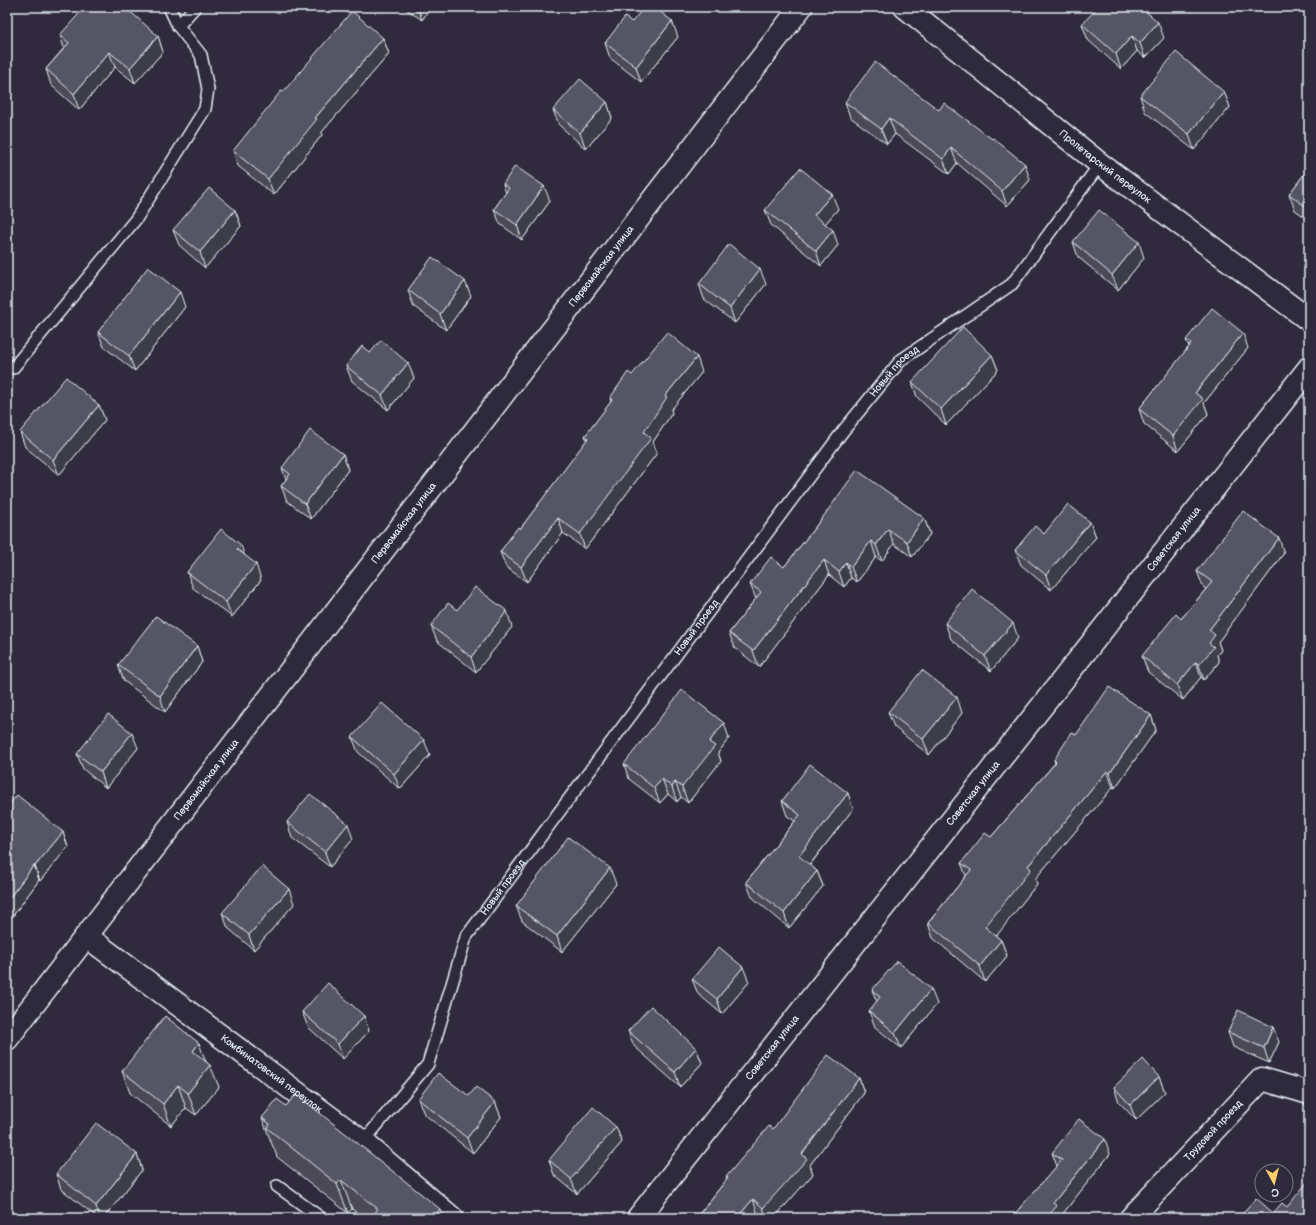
<svg xmlns="http://www.w3.org/2000/svg" width="1316" height="1225" font-family="'Balsamiq Sans',sans-serif">
	<style>
		.lines { fill: none; stroke-linecap: round; stroke-linejoin: round }
		.service-casing { stroke: #e8f1f8; stroke-width: 14 }
		.minor-casing { stroke: #e8f1f8; stroke-width: 25 }
		.secondary-casing { stroke: #e8f1f8; stroke-width: 25 }
		.service { stroke: #2f2a3d; stroke-width: 11 }
		.minor { stroke: #2f2a3d; stroke-width: 22 }
		.secondary { stroke: #2f2a3d; stroke-width: 22 }
		.wall { fill: #4b4957; stroke: #e8f1f8 }
		.shaded-wall { fill: #3d3c47; stroke: #e8f1f8 }
		.building { fill: #575565; stroke: #e8f1f8 }
		.labels { text-anchor: middle; dominant-baseline: central; stroke-width: 3; stroke-linejoin: round; paint-order: stroke }
		.street-label { font-size: 10px; fill: #e8f1f8; stroke: #2f2a3d }
	</style>
	<rect width="100%" height="100%" fill="#2f2a3d"/>
	<filter id="ink" filterUnits="userSpaceOnUse"><feTurbulence type="fractalNoise" baseFrequency=".025" numOctaves="2"/><feDisplacementMap in="SourceGraphic" scale="8" xChannelSelector="R" yChannelSelector="G"/><feConvolveMatrix kernelMatrix="1 2 1 2 8 2 1 2 1" color-interpolation-filters="sRGB"/></filter>
	<g filter="url(#ink)">
		<g class="lines">
			<defs>
				<g id="service">
					<path d="M 178,26 L 195,7"/>
					<path d="M 13,368 L 136,219 L 205,109 L 208,89 L 201,55 L 178,26 L 169,7"/>
					<path id="s1" d="M 363,1142 L 428,1064 L 466,937 L 843,431 L 901,360 L 1012,284 L 1100,164"/>
					<path d="M 277,1186 L 321,1218"/>
				</g>
				<g id="minor">
					<path id="s2" d="M 905,7 L 1100,164 L 1309,320"/>
					<path id="s3" d="M 86,936 L 363,1142 L 452,1218"/>
					<path id="s4" d="M 638,1218 L 1309,368"/>
					<path id="s5" d="M 1131,1218 L 1262,1079 L 1309,1093"/>
				</g>
				<g id="secondary">
					<path id="s6" d="M 7,1039 L 801,7"/>
				</g>
			</defs>
			<use href="#service" class="service-casing"/>
			<use href="#minor" class="minor-casing"/>
			<use href="#secondary" class="secondary-casing"/>
			<use href="#service" class="service"/>
			<use href="#minor" class="minor"/>
			<use href="#secondary" class="secondary"/>
		</g>
		<path class="wall" d="M 403,7 L 431,7 L 422,20 Z
			M 632,22 L 678,37 L 641,82 L 610,58 L 605,43 Z
			M 1082,24 L 1164,38 L 1145,58 L 1137,51 L 1121,69 L 1088,40 Z
			M 60,35 L 158,36 L 163,52 L 135,83 L 115,67 L 79,110 L 51,85 L 46,69 L 64,48 Z
			M 383,38 L 389,54 L 322,132 L 322,135 L 274,195 L 238,166 L 233,151 Z
			M 1224,92 L 1230,107 L 1194,150 L 1145,112 L 1140,96 Z
			M 607,102 L 612,118 L 586,149 L 559,125 L 553,110 Z
			M 845,102 L 939,110 L 1030,180 L 1007,206 L 957,163 L 949,174 L 895,134 L 887,144 L 850,117 Z
			M 1309,168 L 1309,220 L 1295,210 L 1289,194 Z
			M 503,184 L 550,201 L 522,240 L 500,224 L 494,209 L 506,193 Z
			M 838,209 L 825,224 L 838,245 L 821,266 L 771,225 L 765,210 Z
			M 235,210 L 241,226 L 205,268 L 179,245 L 173,230 Z
			M 1073,242 L 1144,258 L 1118,290 L 1078,257 Z
			M 699,284 L 766,284 L 735,323 L 704,299 Z
			M 408,290 L 471,296 L 446,330 L 413,306 Z
			M 185,307 L 135,371 L 104,347 L 98,332 Z
			M 1186,340 L 1248,348 L 1204,403 L 1208,414 L 1178,451 L 1144,424 L 1139,409 L 1189,347 Z
			M 370,353 L 414,378 L 388,410 L 352,381 L 346,366 Z
			M 992,355 L 998,370 L 946,425 L 917,397 L 912,382 Z
			M 702,372 L 671,410 L 672,413 L 653,442 L 657,453 L 585,549 L 563,533 L 527,582 L 506,567 L 500,552 L 520,529 L 587,440 L 585,436 L 611,402 L 610,398 L 632,375 Z
			M 99,405 L 105,420 L 59,475 L 25,447 L 20,432 Z
			M 343,454 L 348,470 L 311,519 L 287,501 L 281,486 L 286,480 L 282,468 Z
			M 823,517 L 924,518 L 930,534 L 912,557 L 894,544 L 882,561 L 876,557 L 857,582 L 851,578 L 844,587 L 829,575 L 759,667 L 735,648 L 729,633 L 756,599 L 750,584 L 784,567 Z
			M 1090,522 L 1096,537 L 1051,590 L 1021,565 L 1015,550 L 1044,534 Z
			M 1284,553 L 1218,642 L 1221,650 L 1217,655 L 1219,662 L 1204,680 L 1201,677 L 1183,700 L 1148,672 L 1142,656 L 1181,619 L 1206,589 L 1203,587 L 1197,571 Z
			M 187,572 L 261,580 L 232,617 L 193,588 Z
			M 457,610 L 512,627 L 476,672 L 437,641 L 431,626 Z
			M 945,623 L 1018,638 L 991,671 L 951,639 Z
			M 197,646 L 202,662 L 165,712 L 124,681 L 118,665 Z
			M 888,712 L 962,713 L 929,755 L 894,727 Z
			M 1151,715 L 1156,730 L 1115,788 L 1113,787 L 1035,879 L 1037,884 L 996,936 L 1001,940 L 1007,956 L 985,982 L 933,938 L 928,923 L 966,876 L 961,863 L 991,837 L 1055,763 L 1054,760 L 1076,735 Z
			M 352,737 L 430,755 L 400,789 L 358,752 Z
			M 729,738 L 718,753 L 721,761 L 688,803 L 681,797 L 677,802 L 668,794 L 660,803 L 629,779 L 624,764 Z
			M 138,748 L 106,788 L 83,769 L 77,754 Z
			M 782,801 L 853,809 L 810,865 L 817,871 L 823,886 L 789,928 L 752,897 L 746,882 L 795,821 L 787,816 Z
			M 7,807 L 63,832 L 68,847 L 40,881 L 39,880 L 9,921 L 7,920 Z
			M 287,822 L 353,839 L 330,867 L 292,838 Z
			M 616,884 L 562,952 L 522,921 L 516,906 Z
			M 294,904 L 254,950 L 228,928 L 222,913 Z
			M 692,979 L 749,982 L 722,1014 L 698,994 Z
			M 872,990 L 937,1004 L 901,1048 L 875,1027 L 869,1011 L 877,1002 Z
			M 302,1012 L 364,1016 L 369,1031 L 343,1059 L 308,1027 Z
			M 628,1031 L 696,1048 L 702,1063 L 680,1087 L 634,1046 Z
			M 1228,1032 L 1279,1042 L 1269,1063 L 1233,1047 Z
			M 206,1061 L 219,1087 L 196,1115 L 186,1108 L 171,1126 L 130,1093 L 122,1071 Z
			M 1159,1077 L 1165,1092 L 1136,1120 L 1119,1102 L 1114,1087 Z
			M 859,1078 L 864,1093 L 810,1165 L 813,1174 L 774,1218 L 762,1218 L 758,1215 L 755,1218 L 696,1218 L 727,1179 L 726,1177 L 773,1129 Z
			M 469,1096 L 495,1102 L 501,1117 L 473,1153 L 424,1114 L 418,1099 Z
			M 286,1106 L 443,1218 L 363,1218 L 352,1209 L 348,1213 L 277,1157 L 274,1148 L 273,1147 L 262,1118 Z
			M 616,1127 L 622,1142 L 577,1194 L 554,1175 L 549,1160 Z
			M 1052,1153 L 1110,1154 L 1061,1216 L 1061,1218 L 1011,1218 L 1057,1166 Z
			M 137,1154 L 142,1170 L 104,1218 L 98,1218 L 61,1189 L 56,1174 Z"/>
		<path class="shaded-wall" d="M 418,7 L 431,7 L 422,20 Z
			M 672,21 L 678,37 L 641,82 L 636,67 Z
			M 1158,22 L 1164,38 L 1145,58 L 1140,43 Z
			M 158,36 L 163,52 L 135,83 L 130,68 Z
			M 1132,36 L 1137,51 L 1121,69 L 1116,54 Z
			M 383,38 L 389,54 L 322,132 L 322,135 L 274,195 L 268,179 L 315,118 Z
			M 109,52 L 115,67 L 79,110 L 74,94 Z
			M 1224,92 L 1230,107 L 1194,150 L 1189,134 Z
			M 607,102 L 612,118 L 586,149 L 580,133 Z
			M 889,118 L 895,134 L 887,144 L 881,129 Z
			M 951,148 L 957,163 L 949,174 L 943,159 Z
			M 1025,164 L 1030,180 L 1007,206 L 1002,191 Z
			M 544,186 L 550,201 L 522,240 L 517,225 Z
			M 832,194 L 838,209 L 820,230 L 814,215 Z
			M 235,210 L 241,226 L 205,268 L 200,252 Z
			M 833,230 L 838,245 L 821,266 L 816,251 Z
			M 1139,242 L 1144,258 L 1118,290 L 1112,275 Z
			M 760,269 L 766,284 L 735,323 L 730,308 Z
			M 465,281 L 471,296 L 446,330 L 440,314 Z
			M 180,292 L 185,307 L 135,371 L 129,356 Z
			M 1243,333 L 1248,348 L 1204,403 L 1208,414 L 1178,451 L 1173,436 L 1195,393 Z
			M 992,355 L 998,370 L 946,425 L 941,409 Z
			M 697,357 L 702,372 L 671,410 L 672,413 L 653,442 L 657,453 L 585,549 L 580,534 L 665,396 Z
			M 408,363 L 414,378 L 388,410 L 382,395 Z
			M 99,405 L 105,420 L 59,475 L 53,460 Z
			M 343,454 L 348,470 L 311,519 L 305,504 Z
			M 7,515 L 9,520 L 7,522 Z
			M 558,518 L 563,533 L 527,582 L 521,567 Z
			M 924,518 L 930,534 L 912,557 L 907,542 Z
			M 1090,522 L 1096,537 L 1051,590 L 1046,575 Z
			M 7,528 L 11,538 L 7,542 Z
			M 888,529 L 894,544 L 882,561 L 876,545 Z
			M 1279,538 L 1284,553 L 1218,642 L 1221,650 L 1217,655 L 1219,662 L 1204,680 L 1199,665 L 1209,630 Z
			M 871,541 L 876,557 L 857,582 L 851,567 Z
			M 241,545 L 246,560 L 237,549 Z
			M 824,560 L 829,575 L 759,667 L 753,651 Z
			M 846,562 L 851,578 L 844,587 L 839,572 Z
			M 256,564 L 261,580 L 232,617 L 226,602 Z
			M 507,611 L 512,627 L 476,672 L 471,657 Z
			M 1013,623 L 1018,638 L 991,671 L 985,656 Z
			M 197,646 L 202,662 L 165,712 L 160,696 Z
			M 1196,662 L 1201,677 L 1183,700 L 1177,685 Z
			M 957,697 L 962,713 L 929,755 L 923,739 Z
			M 1151,715 L 1156,730 L 1115,788 L 1110,773 Z
			M 724,723 L 729,738 L 718,753 L 721,761 L 688,803 L 682,787 L 709,742 Z
			M 132,733 L 138,748 L 106,788 L 101,772 Z
			M 424,740 L 430,755 L 400,789 L 394,774 Z
			M 1107,771 L 1113,787 L 1035,879 L 1037,884 L 991,943 L 985,927 L 1028,866 Z
			M 662,779 L 668,794 L 660,803 L 654,788 Z
			M 675,782 L 681,797 L 677,802 L 672,787 Z
			M 848,793 L 853,809 L 804,872 L 799,856 Z
			M 348,824 L 353,839 L 330,867 L 325,852 Z
			M 63,832 L 68,847 L 40,881 L 35,866 Z
			M 34,865 L 39,880 L 9,921 L 7,917 L 7,901 Z
			M 610,868 L 616,884 L 562,952 L 557,936 Z
			M 817,871 L 823,886 L 789,928 L 784,913 Z
			M 289,889 L 294,904 L 254,950 L 249,935 Z
			M 1001,940 L 1007,956 L 985,982 L 980,966 Z
			M 743,967 L 749,982 L 722,1014 L 717,999 Z
			M 931,989 L 937,1004 L 901,1048 L 895,1033 Z
			M 364,1016 L 369,1031 L 343,1059 L 338,1044 Z
			M 1273,1027 L 1279,1042 L 1269,1063 L 1264,1048 Z
			M 199,1043 L 207,1065 L 193,1051 Z
			M 696,1048 L 702,1063 L 680,1087 L 675,1072 Z
			M 210,1065 L 219,1087 L 196,1115 L 188,1093 Z
			M 1159,1077 L 1165,1092 L 1136,1120 L 1130,1105 Z
			M 859,1078 L 864,1093 L 810,1165 L 813,1174 L 774,1218 L 767,1218 L 763,1208 L 802,1154 Z
			M 178,1085 L 186,1108 L 171,1126 L 163,1104 Z
			M 495,1102 L 501,1117 L 473,1153 L 467,1138 Z
			M 616,1127 L 622,1142 L 577,1194 L 571,1179 Z
			M 1105,1139 L 1110,1154 L 1061,1216 L 1061,1218 L 1046,1218 L 1053,1203 Z
			M 137,1154 L 142,1170 L 104,1218 L 100,1218 L 96,1206 Z
			M 341,1180 L 352,1209 L 348,1213 L 337,1184 Z
			M 753,1199 L 758,1215 L 755,1218 L 737,1218 Z
			M 440,1209 L 443,1218 L 439,1218 L 437,1213 Z"/>
		<path class="building" d="M 85,7 L 125,7 L 158,36 L 130,68 L 109,52 L 74,94 L 46,69 L 69,43 L 60,35 Z
			M 644,7 L 654,7 L 672,21 L 636,67 L 605,43 L 625,17 L 632,22 Z
			M 1098,7 L 1141,7 L 1158,22 L 1140,43 L 1132,36 L 1116,54 L 1082,24 Z
			M 352,11 L 383,38 L 315,118 L 317,119 L 268,179 L 233,151 L 281,91 L 283,92 Z
			M 1176,52 L 1224,92 L 1189,134 L 1140,96 Z
			M 875,62 L 939,110 L 944,103 L 992,139 L 993,138 L 1025,164 L 1002,191 L 951,148 L 943,159 L 889,118 L 881,129 L 845,102 Z
			M 580,79 L 607,102 L 580,133 L 553,110 Z
			M 515,166 L 544,186 L 517,225 L 494,209 L 509,188 L 503,184 Z
			M 800,168 L 832,194 L 814,215 L 833,230 L 816,251 L 765,210 Z
			M 1309,168 L 1309,209 L 1289,194 Z
			M 209,188 L 235,210 L 200,252 L 173,230 Z
			M 1099,210 L 1139,242 L 1112,275 L 1073,242 Z
			M 729,244 L 760,269 L 730,308 L 699,284 Z
			M 432,257 L 465,281 L 440,314 L 408,290 Z
			M 148,267 L 180,292 L 129,356 L 98,332 Z
			M 1212,308 L 1243,333 L 1195,393 L 1203,399 L 1173,436 L 1139,409 L 1191,344 L 1186,340 Z
			M 963,327 L 992,355 L 941,409 L 912,382 Z
			M 667,332 L 697,357 L 665,396 L 667,397 L 644,432 L 651,438 L 580,534 L 558,518 L 521,567 L 500,552 L 518,527 L 520,529 L 588,438 L 585,436 L 612,400 L 610,398 L 628,372 L 632,375 Z
			M 381,340 L 408,363 L 382,395 L 346,366 L 362,346 L 370,353 Z
			M 66,377 L 99,405 L 53,460 L 20,432 Z
			M 310,430 L 343,454 L 305,504 L 281,486 L 290,474 L 282,468 Z
			M 857,470 L 924,518 L 907,542 L 888,529 L 876,545 L 871,541 L 851,567 L 846,562 L 839,572 L 824,560 L 753,651 L 729,633 L 761,592 L 750,584 L 771,557 L 784,567 L 823,517 Z
			M 1068,504 L 1090,522 L 1046,575 L 1015,550 L 1035,526 L 1044,534 Z
			M 1243,511 L 1279,538 L 1209,630 L 1215,635 L 1209,643 L 1214,647 L 1199,665 L 1196,662 L 1177,685 L 1142,656 L 1176,614 L 1181,619 L 1212,582 L 1197,571 Z
			M 221,529 L 241,545 L 237,549 L 256,564 L 226,602 L 187,572 Z
			M 475,587 L 507,611 L 471,657 L 431,626 L 448,603 L 457,610 Z
			M 972,589 L 1013,623 L 985,656 L 945,623 Z
			M 156,616 L 197,646 L 160,696 L 118,665 Z
			M 922,670 L 957,697 L 923,739 L 888,712 Z
			M 1109,687 L 1151,715 L 1110,773 L 1107,771 L 1028,866 L 1031,869 L 985,927 L 1001,940 L 980,966 L 928,923 L 971,870 L 961,863 L 985,833 L 991,837 L 1056,762 L 1054,760 L 1072,732 L 1076,735 Z
			M 682,690 L 724,723 L 709,742 L 715,746 L 682,787 L 675,782 L 672,787 L 662,779 L 654,788 L 624,764 Z
			M 382,703 L 424,740 L 394,774 L 352,737 Z
			M 108,714 L 132,733 L 101,772 L 77,754 Z
			M 810,764 L 848,793 L 799,856 L 817,871 L 784,913 L 746,882 L 800,815 L 782,801 Z
			M 310,794 L 348,824 L 325,852 L 287,822 Z
			M 17,795 L 63,832 L 35,866 L 34,865 L 7,901 L 7,852 L 11,846 L 7,843 L 7,807 Z
			M 568,837 L 610,868 L 557,936 L 516,906 Z
			M 262,866 L 289,889 L 249,935 L 222,913 Z
			M 719,947 L 743,967 L 717,999 L 692,979 Z
			M 897,961 L 931,989 L 895,1033 L 869,1011 L 880,997 L 872,990 Z
			M 328,983 L 364,1016 L 338,1044 L 302,1012 Z
			M 651,1006 L 696,1048 L 675,1072 L 628,1031 Z
			M 1238,1010 L 1273,1027 L 1264,1048 L 1228,1032 Z
			M 165,1016 L 199,1043 L 193,1051 L 210,1065 L 188,1093 L 178,1085 L 163,1104 L 122,1071 Z
			M 828,1055 L 859,1078 L 802,1154 L 807,1159 L 763,1208 L 753,1199 L 737,1218 L 696,1218 L 728,1178 L 726,1177 L 769,1126 L 773,1129 Z
			M 1143,1059 L 1159,1077 L 1130,1105 L 1114,1087 Z
			M 438,1073 L 469,1096 L 476,1087 L 495,1102 L 467,1138 L 418,1099 Z
			M 296,1094 L 440,1209 L 437,1213 L 443,1218 L 370,1218 L 378,1209 L 341,1180 L 337,1184 L 267,1128 L 270,1124 L 262,1118 L 277,1099 L 286,1106 Z
			M 593,1107 L 616,1127 L 571,1179 L 549,1160 Z
			M 1079,1119 L 1105,1139 L 1053,1203 L 1057,1206 L 1046,1218 L 1011,1218 L 1062,1160 L 1052,1153 Z
			M 96,1123 L 137,1154 L 96,1206 L 56,1174 Z
			M 1309,1180 L 1309,1218 L 1238,1218 L 1256,1198 L 1273,1213 L 1282,1203 L 1287,1207 Z
			M 257,1214 L 261,1218 L 253,1218 Z"/>
	</g>
	<g class="labels">
		<g class="street-label">
			<text stroke="none"><textPath href="#s2" startOffset="256">Пролетарский переулок</textPath></text>
			<text stroke="none"><textPath href="#s6" startOffset="975">Первомайская улица</textPath></text>
			<text stroke="none"><textPath href="#s1" startOffset="944">Новый проезд</textPath></text>
			<text stroke="none"><textPath href="#s6" startOffset="651">Первомайская улица</textPath></text>
			<text stroke="none"><textPath href="#s4" startOffset="865">Советская улица</textPath></text>
			<text stroke="none"><textPath href="#s1" startOffset="620">Новый проезд</textPath></text>
			<text stroke="none"><textPath href="#s6" startOffset="327">Первомайская улица</textPath></text>
			<text stroke="none"><textPath href="#s4" startOffset="541">Советская улица</textPath></text>
			<text stroke="none"><textPath href="#s1" startOffset="296">Новый проезд</textPath></text>
			<text stroke="none"><textPath href="#s4" startOffset="217">Советская улица</textPath></text>
			<text stroke="none"><textPath href="#s3" startOffset="231">Комбинатовский переулок</textPath></text>
			<text stroke="none"><textPath href="#s5" startOffset="120">Трудовой проезд</textPath></text>
		</g>
	</g>
	<rect width="1316" height="1225" fill="none" stroke="#2f2a3d" stroke-width="24"/>
	<rect x="12" y="12" width="1292" height="1201" fill="none" stroke="#e8f1f8" stroke-width="1.5" filter="url(#ink)"/>
	<g transform="translate(1274 1183) rotate(173)"><circle r="19" fill="#2f2a3d" stroke="#797a88"/>
	<path d="M0-3L7 15L0 10L-7 15Z" fill="#ffd166"/>
	<text y="-6" font-size="11" font-weight="bold" text-anchor="middle" fill="#e8f1f8">С</text>
	</g>
</svg>
